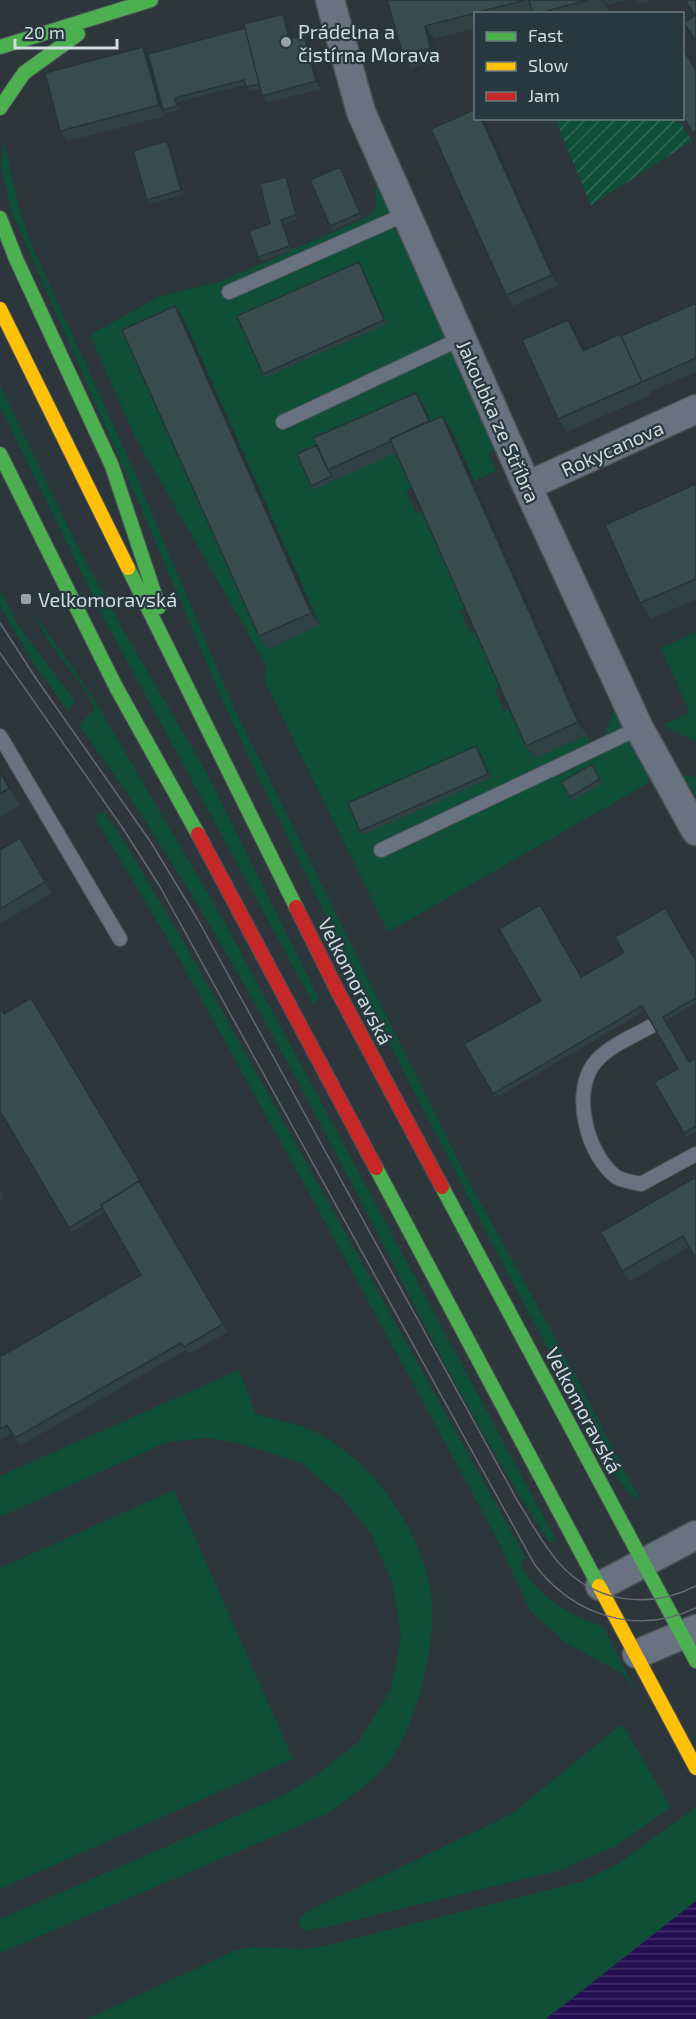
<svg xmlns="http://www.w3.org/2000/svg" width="696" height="2019" font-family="'Exo 2',sans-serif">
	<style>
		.green { fill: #0f4e37 }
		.garden { fill: url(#garden-furrows) }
		.water { fill: url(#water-rules) }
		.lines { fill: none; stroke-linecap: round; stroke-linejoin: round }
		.lane-casing { stroke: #4c5357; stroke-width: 16 }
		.street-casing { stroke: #4c5357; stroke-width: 31 }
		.fast-casing { stroke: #4c5357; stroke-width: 16 }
		.slow-casing { stroke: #4c5357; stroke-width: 16 }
		.jam-casing { stroke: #4c5357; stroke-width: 16 }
		.lane { stroke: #687280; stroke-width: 14 }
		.street { stroke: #687280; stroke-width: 28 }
		.fast { stroke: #4caf50; stroke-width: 14 }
		.slow { stroke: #ffc107; stroke-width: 14 }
		.jam { stroke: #c62828; stroke-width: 14 }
		.tram { stroke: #636b71; stroke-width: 1.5 }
		.wall { fill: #304143 }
		.shaded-wall { fill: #273537 }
		.building { fill: #384c4e; stroke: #273537; stroke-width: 1.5 }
		.poi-dot { fill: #98a2a7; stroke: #273840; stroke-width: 2 }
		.labels { text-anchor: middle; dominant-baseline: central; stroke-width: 4.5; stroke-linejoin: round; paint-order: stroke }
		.poi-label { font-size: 20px; fill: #d2dce1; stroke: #273840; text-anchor: start }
		.street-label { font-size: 20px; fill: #d2dce1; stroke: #273840 }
	</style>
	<defs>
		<pattern id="garden-furrows" width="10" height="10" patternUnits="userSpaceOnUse" patternTransform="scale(1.5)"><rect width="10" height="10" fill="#0f4e37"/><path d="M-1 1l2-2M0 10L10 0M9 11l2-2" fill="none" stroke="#316754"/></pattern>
		<pattern id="water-rules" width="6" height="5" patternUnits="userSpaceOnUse" patternTransform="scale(1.5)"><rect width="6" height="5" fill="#260e53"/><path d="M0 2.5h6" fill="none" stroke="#45306b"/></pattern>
	</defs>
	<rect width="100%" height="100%" fill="#2d363a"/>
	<path class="green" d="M 4,141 L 21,215 L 33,248 L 135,473 L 235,710 L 468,1180 L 563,1352 L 640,1500 L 629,1494 L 614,1473 L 498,1255 L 368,1002 L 255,770 L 222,700 L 147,522 L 11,210 L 1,166 Z
		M 376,179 L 498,449 L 488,453 L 496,471 L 474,481 L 450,429 L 299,458 L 313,489 L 397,451 L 414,487 L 406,491 L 416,513 L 424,510 L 467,607 L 460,611 L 470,633 L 477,630 L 502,686 L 495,689 L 504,711 L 512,708 L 534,758 L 587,735 L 591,746 C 606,739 609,722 614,707 L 650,782 L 388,932 L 265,682 L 266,665 L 135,437 L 90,335 L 160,296 L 222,281 L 370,216 L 376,206 Z
		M 0,385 L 72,535 L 121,626 L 208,775 L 318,997 L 316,1003 L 313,1003 L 103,617 L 0,406 Z
		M 0,590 L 19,626 L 71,696 L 75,702 L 68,711 L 32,661 L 0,606 Z
		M 32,610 L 90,692 L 224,921 L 556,1540 L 550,1543 C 481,1439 425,1326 368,1215 C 280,1046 191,879 79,725 L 94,709 L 87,692 L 48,641 Z
		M 696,632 L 696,741 L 667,728 L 665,724 L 690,713 L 661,648 Z
		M 686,775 L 696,778 L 696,797 L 683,777 Z
		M 103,811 L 124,841 L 186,946 L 526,1558 L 520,1563 C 535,1595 570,1616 603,1626 L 637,1694 L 623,1674 L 566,1643 L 530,1611 L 496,1537 L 347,1262 L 177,955 L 94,816 Z
		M 239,1370 L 256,1414 C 278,1420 302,1424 321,1435 C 374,1465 414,1522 429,1581 C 440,1628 422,1706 398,1748 C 384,1775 353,1794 329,1813 L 0,1953 L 0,1919 L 282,1796 L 317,1775 L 359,1741 L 391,1689 L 401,1636 L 393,1584 L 371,1534 L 342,1498 L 301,1463 L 245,1445 L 208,1438 L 167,1442 L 0,1517 L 0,1476 Z
		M 174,1490 L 293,1759 L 0,1889 L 0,1568 Z
		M 622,1724 L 671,1807 L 616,1846 L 558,1871 L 326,1927 L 305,1931 L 301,1928 L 298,1920 L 308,1911 L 510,1815 Z
		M 696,1807 L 696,1901 L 546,2019 L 87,2019 L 236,1950 C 263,1944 289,1951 316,1948 L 581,1882 L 616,1865 Z"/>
	<path class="garden" d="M 555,119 L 678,119 L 692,141 L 591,205 Z"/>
	<path class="water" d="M 696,1901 L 696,2019 L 546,2019 Z"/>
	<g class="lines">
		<defs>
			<path id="lane" d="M 229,292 L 406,214
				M 283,422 L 462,338
				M 0,736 L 120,939
				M 381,850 L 639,728
				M 653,1025 C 633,1037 601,1048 590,1070 C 574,1101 588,1154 615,1176 C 621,1181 633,1182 641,1184 L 696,1154"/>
			<path id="street" d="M 330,0 L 361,112 L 527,486 L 639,728 L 696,831
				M 527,486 L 696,409
				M 600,1586 L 696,1535
				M 637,1654 L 696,1629"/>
			<path id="fast" d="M 0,47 L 151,0
				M 0,108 L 24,73 L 78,34
				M 0,218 L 16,259 L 112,466 L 159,607
				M 0,454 L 116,687 L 198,834
				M 128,568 L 296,907
				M 376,1168 L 599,1586
				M 442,1187 L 696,1661"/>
			<path id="slow" d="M 0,309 L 128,568
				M 599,1586 L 696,1768"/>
			<path id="jam" d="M 198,834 L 376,1168
				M 296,907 L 338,992 L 442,1187"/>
		</defs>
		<use href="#lane" class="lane-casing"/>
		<use href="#street" class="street-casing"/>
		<use href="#fast" class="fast-casing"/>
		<use href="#slow" class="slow-casing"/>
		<use href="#jam" class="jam-casing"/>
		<use href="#lane" class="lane"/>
		<use href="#street" class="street"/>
		<use href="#fast" class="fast"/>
		<use href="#slow" class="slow"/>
		<use href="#jam" class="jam"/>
		<path class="tram" d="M 0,623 L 37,680 L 150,841 L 198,920 L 517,1500 C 530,1521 542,1543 558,1562 C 594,1603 649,1610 696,1586
			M 0,653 L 122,827 L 159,885 L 535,1565 C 574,1616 637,1636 696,1608"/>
	</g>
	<path class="wall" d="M 387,0 L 626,0 L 608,5 L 609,10 L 593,14 L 476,14 L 476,28 L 434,39 L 439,60 L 411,68 L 403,55 Z
		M 635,0 L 653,0 L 638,4 Z
		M 288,21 L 292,38 L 304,35 L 309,42 L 321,89 L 267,103 L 262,96 L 260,88 L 249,91 L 245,85 L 178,102 L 180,110 L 165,113 L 166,116 L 68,141 L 60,131 L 148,54 Z
		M 476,109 L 559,285 L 513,306 L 506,295 Z
		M 170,145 L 184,194 L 149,204 L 147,200 Z
		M 340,167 L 342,171 L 362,217 L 333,230 L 330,226 Z
		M 289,181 L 298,219 L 284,224 L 293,250 L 261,261 L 258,257 L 270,224 Z
		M 361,265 L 387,324 L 266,377 L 263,374 Z
		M 696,303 L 696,372 L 649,392 L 651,395 L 567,432 L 558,419 L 568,320 L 577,332 L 585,350 L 621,336 Z
		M 175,306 L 184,319 L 320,625 L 268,649 L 259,636 Z
		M 423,404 L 431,421 L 451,428 L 587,735 L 535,758 L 526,746 L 396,453 L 313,490 L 311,486 L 297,454 Z
		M 696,484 L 696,599 L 651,619 L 640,603 Z
		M 479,750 L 491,778 L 363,835 L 360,831 Z
		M 0,768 L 21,805 L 0,817 Z
		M 595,768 L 603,783 L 572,801 L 561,782 Z
		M 27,849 L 52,893 L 0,924 L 0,850 Z
		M 542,909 L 581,977 L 696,961 L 696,1003 L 666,1021 L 690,1062 L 696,1058 L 696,1132 L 687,1137 L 684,1133 L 678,1069 L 644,1011 L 496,1098 L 493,1094 L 541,1001 Z
		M 34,1002 L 144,1188 L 228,1332 L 189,1354 L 186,1350 L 20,1446 L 12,1433 L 0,1440 L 0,1351 L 3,1356 L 141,1275 L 105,1212 L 71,1232 L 69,1228 L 4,1014 Z
		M 696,1177 L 689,1247 L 630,1281 L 622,1271 Z
		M 0,1190 L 5,1198 L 0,1201 Z"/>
	<path class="shaded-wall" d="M 602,0 L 604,0 L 608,5 L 609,10 Z
		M 283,14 L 288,21 L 295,46 L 289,39 Z
		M 425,26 L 434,39 L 439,60 L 430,48 Z
		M 304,35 L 309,42 L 321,89 L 316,81 Z
		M 143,47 L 151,57 L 163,110 L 166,116 L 159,105 Z
		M 481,118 L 484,118 L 559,285 L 552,275 Z
		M 167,141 L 170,145 L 184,194 L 181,190 Z
		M 286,177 L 289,181 L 298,219 L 296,215 Z
		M 281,220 L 284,224 L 293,250 L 290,246 Z
		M 359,262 L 361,265 L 387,324 L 384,320 Z
		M 175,306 L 184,319 L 320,625 L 311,613 Z
		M 568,320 L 577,332 L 592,363 L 583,351 Z
		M 416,393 L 423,404 L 437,434 L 430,424 Z
		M 442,416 L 451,428 L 587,735 L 578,722 Z
		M 476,746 L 479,750 L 491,778 L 488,774 Z
		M 0,768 L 21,805 L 9,788 L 0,772 Z
		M 20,838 L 27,849 L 52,893 L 45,882 Z
		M 34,1002 L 144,1188 L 228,1332 L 223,1324 Z"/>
	<path class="building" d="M 387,0 L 525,0 L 425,26 L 430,48 L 403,55 Z
		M 529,0 L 588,0 L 536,14 L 533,14 Z
		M 689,0 L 696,0 L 696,41 L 684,23 L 695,15 L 686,2 Z
		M 283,14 L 289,39 L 304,35 L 316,81 L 262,96 L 244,24 Z
		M 245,28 L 259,84 L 246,87 L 244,80 L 175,98 L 177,106 L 163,110 L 148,54 Z
		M 143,47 L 159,105 L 60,131 L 45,73 Z
		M 685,52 L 696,70 L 696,131 L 693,133 L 682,115 L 682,53 Z
		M 476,109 L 476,118 L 481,118 L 552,275 L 506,295 L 431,129 Z
		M 167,141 L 181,190 L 147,200 L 133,151 Z
		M 340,167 L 360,213 L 330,226 L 310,180 Z
		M 286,177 L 296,215 L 281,220 L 290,246 L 258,257 L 249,231 L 270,224 L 260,184 Z
		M 359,262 L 384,320 L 263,374 L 237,316 Z
		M 696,303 L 696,358 L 642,382 L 621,336 Z
		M 175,306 L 311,613 L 259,636 L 122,330 Z
		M 568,320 L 583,351 L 620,334 L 642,382 L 558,419 L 522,340 Z
		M 416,393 L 429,421 L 390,439 L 391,441 L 328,470 L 313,438 Z
		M 442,416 L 578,722 L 526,746 L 390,439 Z
		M 317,445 L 328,470 L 332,476 L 311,486 L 297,454 Z
		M 696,484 L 696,579 L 640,603 L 605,525 Z
		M 476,746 L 488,774 L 360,831 L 348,803 Z
		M 592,764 L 600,779 L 570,797 L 561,782 Z
		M 0,772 L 9,788 L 0,794 Z
		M 20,838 L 45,882 L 0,909 L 0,850 Z
		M 540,905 L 581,977 L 624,953 L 615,937 L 665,908 L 696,961 L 696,998 L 663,1017 L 689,1062 L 696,1058 L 696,1126 L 684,1133 L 654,1082 L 678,1069 L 642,1006 L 493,1094 L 464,1044 L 541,1001 L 499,929 Z
		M 31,998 L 142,1184 L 139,1181 L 101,1205 L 102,1208 L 69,1228 L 0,1111 L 0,1007 L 4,1014 Z
		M 696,1177 L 696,1259 L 683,1236 L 622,1271 L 601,1232 Z
		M 139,1181 L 223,1324 L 184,1347 L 181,1343 L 15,1438 L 7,1425 L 0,1429 L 0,1353 L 2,1356 L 141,1275 L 101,1205 Z"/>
	<g class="poi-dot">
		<circle cx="286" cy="42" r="6"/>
		<rect x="20" y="593" width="12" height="12" rx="3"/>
	</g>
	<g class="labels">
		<g class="poi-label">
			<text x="298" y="31">Prádelna a<tspan x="298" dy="23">čistírna Morava</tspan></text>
			<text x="38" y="599">Velkomoravská</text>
		</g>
		<g class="street-label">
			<text transform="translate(499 421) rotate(66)">Jakoubka ze Stříbra</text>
			<text transform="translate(612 448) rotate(-24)">Rokycanova</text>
			<text transform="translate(356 981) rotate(63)">Velkomoravská</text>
			<text transform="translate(584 1410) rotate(62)">Velkomoravská</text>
		</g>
	</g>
	<rect x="474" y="12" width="210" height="108" fill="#273840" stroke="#6b7a80" stroke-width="1.5"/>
	<rect x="486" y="32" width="30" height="9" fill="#4caf50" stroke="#6b7a80" stroke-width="1.5"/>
	<text x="528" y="42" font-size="18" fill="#d2dce1">Fast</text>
	<rect x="486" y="62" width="30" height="9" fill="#ffc107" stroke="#6b7a80" stroke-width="1.5"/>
	<text x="528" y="72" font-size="18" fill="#d2dce1">Slow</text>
	<rect x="486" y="92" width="30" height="9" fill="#c62828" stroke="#6b7a80" stroke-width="1.5"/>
	<text x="528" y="102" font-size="18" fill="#d2dce1">Jam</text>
	<path d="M15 39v9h102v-9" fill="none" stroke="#d2dce1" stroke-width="3"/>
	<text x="24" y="39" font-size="18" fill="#d2dce1" stroke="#273840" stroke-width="4.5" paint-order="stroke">20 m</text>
</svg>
